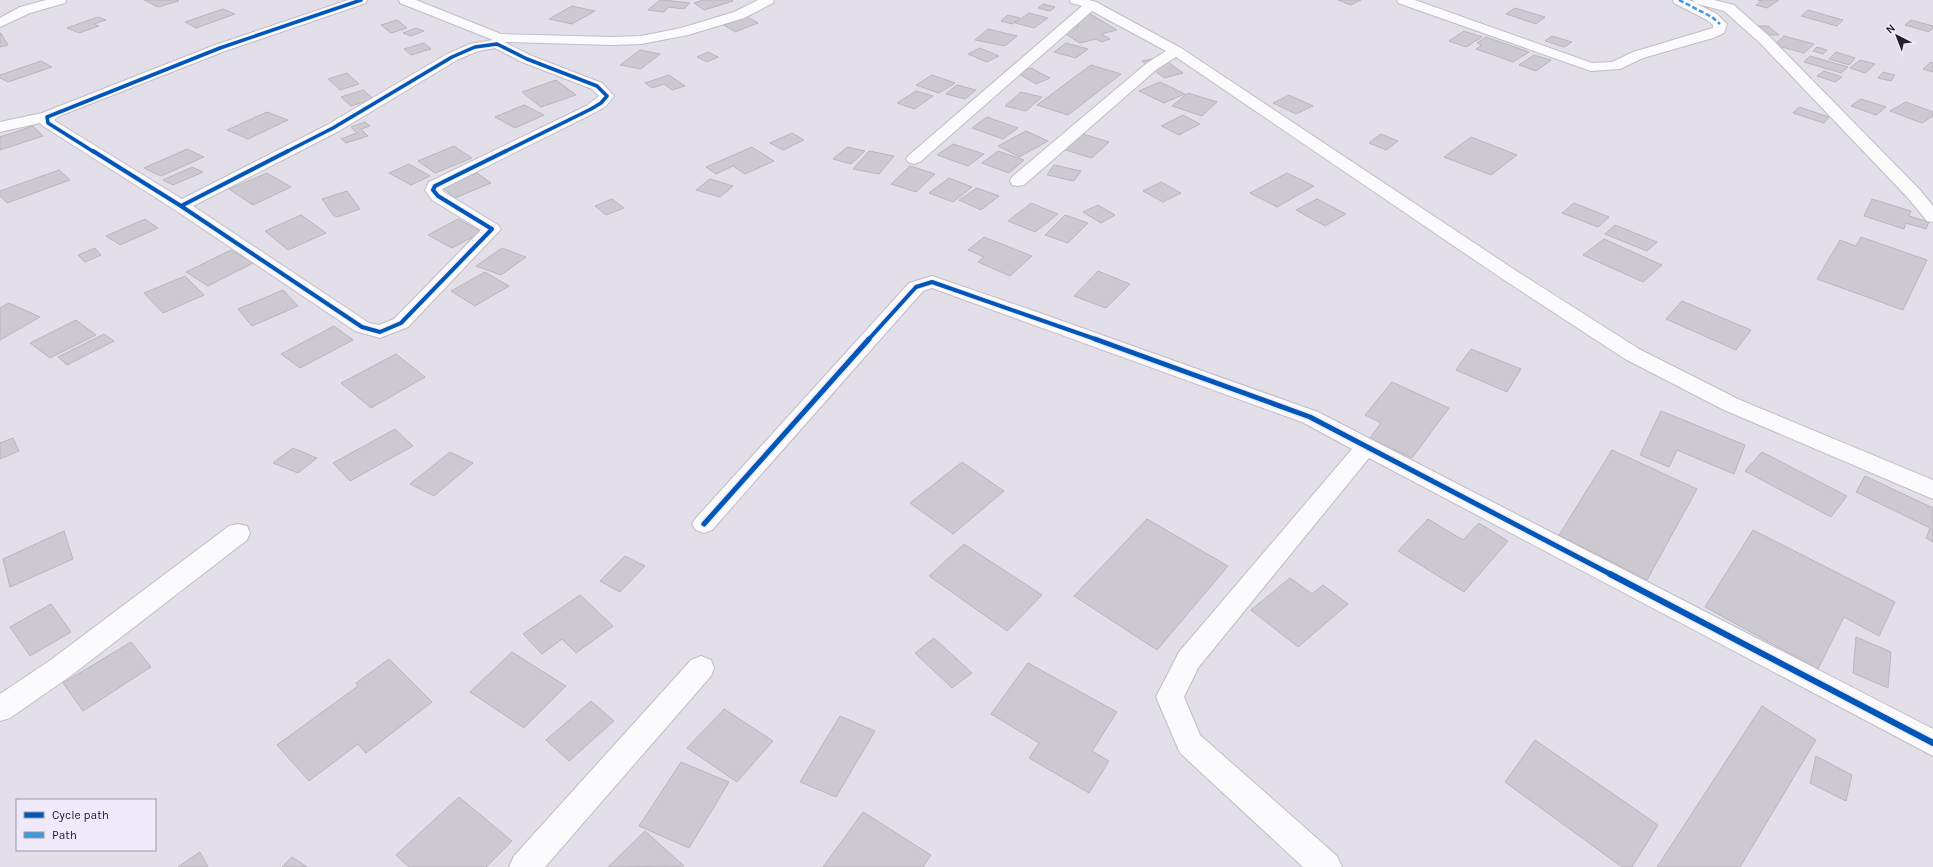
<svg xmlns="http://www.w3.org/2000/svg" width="1933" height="867" font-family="Karla,sans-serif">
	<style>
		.building { fill: #ccc9d1; stroke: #b8b5bc }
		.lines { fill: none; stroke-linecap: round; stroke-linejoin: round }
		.minor-casing { stroke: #c0bdc4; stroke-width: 2 }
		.minor { fill: #fbfafc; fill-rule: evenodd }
		.quiet { stroke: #3c9be0; stroke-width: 2.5; stroke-dasharray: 5 2.5; stroke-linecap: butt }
		.cycleway-far3-casing { stroke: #efe9fa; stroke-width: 5 }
		.cycleway-far2-casing { stroke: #efe9fa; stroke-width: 6 }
		.cycleway-far1-casing { stroke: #efe9fa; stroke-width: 8 }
		.cycleway-casing { stroke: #efe9fa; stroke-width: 9 }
		.cycleway-far3 { stroke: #0057b8; stroke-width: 3.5 }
		.cycleway-far2 { stroke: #0057b8; stroke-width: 4 }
		.cycleway-far1 { stroke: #0057b8; stroke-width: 5 }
		.cycleway { stroke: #0057b8; stroke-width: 6 }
	</style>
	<rect width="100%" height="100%" fill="#e3dfe9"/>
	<path class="building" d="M 144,0 L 178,0 L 179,1 L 158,7 Z
		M 660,0 L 664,0 L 690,3 L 684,9 L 669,7 L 664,12 L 648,10 Z
		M 703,0 L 731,0 L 733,1 L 704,10 L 694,3 Z
		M 1338,0 L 1361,0 L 1351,5 Z
		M 1758,0 L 1779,0 L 1767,8 L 1756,5 L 1761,1 Z
		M 1043,4 L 1055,7 L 1050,11 L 1038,8 Z
		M 572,6 L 595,11 L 572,24 L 549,19 Z
		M 1515,8 L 1545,17 L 1536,24 L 1506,14 Z
		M 223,9 L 235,14 L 196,28 L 185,22 Z
		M 1808,10 L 1843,20 L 1837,26 L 1801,16 Z
		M 1029,13 L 1048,18 L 1034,28 L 1015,23 Z
		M 1090,14 L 1117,30 L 1101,34 L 1110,39 L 1102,42 L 1096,39 L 1080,43 L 1061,31 L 1079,26 L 1069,20 Z
		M 1008,15 L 1020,18 L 1012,24 L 1001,21 Z
		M 98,17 L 106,20 L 94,24 L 99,26 L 79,33 L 67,28 Z
		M 747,17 L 758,23 L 735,32 L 724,25 Z
		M 397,20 L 407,28 L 391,33 L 381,25 Z
		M 1911,20 L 1933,26 L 1933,28 L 1929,32 L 1905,25 Z
		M 1750,26 L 1768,26 L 1779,35 L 1760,35 Z
		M 416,28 L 424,31 L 411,36 L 403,33 Z
		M 988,29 L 1017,36 L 1005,46 L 975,40 Z
		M 1464,31 L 1482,37 L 1466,47 L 1449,41 Z
		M 0,33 L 1,33 L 8,45 L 0,47 Z
		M 1552,36 L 1572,42 L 1564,47 L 1545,41 Z
		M 1784,36 L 1814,44 L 1804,53 L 1774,45 Z
		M 1486,37 L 1529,52 L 1513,62 L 1476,49 L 1482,45 L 1477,43 Z
		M 424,43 L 431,49 L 411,55 L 404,49 Z
		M 1066,43 L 1088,49 L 1076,58 L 1054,52 Z
		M 1817,47 L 1827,50 L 1823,54 L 1813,51 Z
		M 980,48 L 999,56 L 987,62 L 968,54 Z
		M 640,50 L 660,54 L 641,69 L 620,65 Z
		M 708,52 L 718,57 L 707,62 L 697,57 Z
		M 1836,52 L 1855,58 L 1849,65 L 1829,59 Z
		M 1534,55 L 1551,60 L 1536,71 L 1519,65 Z
		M 1810,56 L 1848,67 L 1841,73 L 1804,62 Z
		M 1161,57 L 1183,73 L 1164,78 L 1142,61 Z
		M 1860,60 L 1875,64 L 1865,73 L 1850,68 Z
		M 41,61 L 52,67 L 8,82 L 0,78 L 0,75 Z
		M 1931,62 L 1933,63 L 1933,72 L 1923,69 Z
		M 1091,65 L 1121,74 L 1068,115 L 1037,105 Z
		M 1031,68 L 1050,78 L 1036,84 L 1017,73 Z
		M 1824,71 L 1842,77 L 1835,82 L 1817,76 Z
		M 1883,72 L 1895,75 L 1891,81 L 1878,78 Z
		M 347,73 L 359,84 L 340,90 L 328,79 Z
		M 669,75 L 685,86 L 672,90 L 664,84 L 652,88 L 645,83 Z
		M 932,75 L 955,83 L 939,93 L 916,85 Z
		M 556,80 L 576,95 L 541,107 L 522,92 Z
		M 1160,82 L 1185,94 L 1164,103 L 1139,91 Z
		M 957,85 L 976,90 L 965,99 L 946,94 Z
		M 363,90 L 374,99 L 351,106 L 341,97 Z
		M 916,91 L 933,96 L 914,109 L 897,103 Z
		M 1021,92 L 1042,97 L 1026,111 L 1005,106 Z
		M 1188,93 L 1217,102 L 1202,116 L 1172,106 Z
		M 1289,95 L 1313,106 L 1296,114 L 1273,103 Z
		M 1861,99 L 1886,107 L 1876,115 L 1851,106 Z
		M 1906,102 L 1933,112 L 1933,116 L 1922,123 L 1890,111 Z
		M 524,105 L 544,115 L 515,128 L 495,117 Z
		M 1799,107 L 1829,117 L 1824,123 L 1793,113 Z
		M 267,112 L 288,120 L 248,139 L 227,130 Z
		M 1183,115 L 1200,124 L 1179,135 L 1161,126 Z
		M 987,117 L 1018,128 L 1003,139 L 972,128 Z
		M 365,122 L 370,126 L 361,129 L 368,136 L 346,143 L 341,139 L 357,133 L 351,127 Z
		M 33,126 L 43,136 L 0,150 L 0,137 Z
		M 1026,131 L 1048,141 L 1019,157 L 998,146 Z
		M 792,133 L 804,140 L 783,150 L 770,143 Z
		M 1080,133 L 1109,142 L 1092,158 L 1062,149 Z
		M 1381,134 L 1398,141 L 1386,150 L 1369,143 Z
		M 1471,137 L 1517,155 L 1491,175 L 1444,157 Z
		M 953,144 L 984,154 L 968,166 L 937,155 Z
		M 454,146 L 472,158 L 435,173 L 418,161 Z
		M 752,147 L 774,161 L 745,174 L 733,166 L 716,174 L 706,167 Z
		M 847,147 L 865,151 L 851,164 L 833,159 Z
		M 187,149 L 204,157 L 161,176 L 144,168 Z
		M 869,151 L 894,156 L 879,174 L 853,169 Z
		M 998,151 L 1024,160 L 1009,173 L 982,163 Z
		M 409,164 L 430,176 L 411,185 L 389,173 Z
		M 1054,165 L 1081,171 L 1074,181 L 1047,175 Z
		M 910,166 L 935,174 L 916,192 L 891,184 Z
		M 192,167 L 203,172 L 173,185 L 163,180 Z
		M 59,170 L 70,180 L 7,203 L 0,196 L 0,191 Z
		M 267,173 L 291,187 L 253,205 L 229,189 Z
		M 477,173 L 491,183 L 455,198 L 442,187 Z
		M 1287,173 L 1314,186 L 1277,207 L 1250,193 Z
		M 949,178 L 972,187 L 953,202 L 929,193 Z
		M 710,179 L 733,186 L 720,197 L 696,190 Z
		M 1161,182 L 1181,193 L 1163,202 L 1143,191 Z
		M 977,188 L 999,196 L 981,210 L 959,200 Z
		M 347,191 L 360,209 L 337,217 L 333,215 L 322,199 Z
		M 612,199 L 624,208 L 606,215 L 595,206 Z
		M 1317,199 L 1346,214 L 1325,226 L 1296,210 Z
		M 1872,199 L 1911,211 L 1909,216 L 1929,222 L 1926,229 L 1906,223 L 1904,229 L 1864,216 Z
		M 1031,203 L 1058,214 L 1035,232 L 1008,221 Z
		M 1574,203 L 1609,217 L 1598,227 L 1562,213 Z
		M 1098,205 L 1115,215 L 1101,223 L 1083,212 Z
		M 301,215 L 326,233 L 288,250 L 265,231 Z
		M 1065,215 L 1088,223 L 1068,243 L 1045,235 Z
		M 145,219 L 158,228 L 120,245 L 106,236 Z
		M 458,219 L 482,232 L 452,248 L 428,235 Z
		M 1615,225 L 1657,242 L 1647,251 L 1605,234 Z
		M 984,237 L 1032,256 L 1010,276 L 978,262 L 984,257 L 968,250 Z
		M 1861,237 L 1927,260 L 1903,310 L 1817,279 L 1840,240 L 1856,246 Z
		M 1604,239 L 1662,265 L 1643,282 L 1583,255 Z
		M 95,248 L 101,255 L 85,262 L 78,255 Z
		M 502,248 L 526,257 L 501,275 L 476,266 Z
		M 231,250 L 253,263 L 208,286 L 186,272 Z
		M 1098,271 L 1130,284 L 1106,308 L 1074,296 Z
		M 485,272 L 509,286 L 475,306 L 451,291 Z
		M 185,276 L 204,295 L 163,313 L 144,293 Z
		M 283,290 L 298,306 L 252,326 L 238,309 Z
		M 1682,301 L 1751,330 L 1736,350 L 1666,319 Z
		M 9,303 L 40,317 L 0,340 L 0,308 Z
		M 76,320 L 96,335 L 50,358 L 30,343 Z
		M 334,326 L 353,340 L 300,368 L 281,354 Z
		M 104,334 L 114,341 L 67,365 L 58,357 Z
		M 1471,349 L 1521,369 L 1507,392 L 1456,370 Z
		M 396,354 L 425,377 L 371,408 L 341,383 Z
		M 1392,382 L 1449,408 L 1412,458 L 1370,438 L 1381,423 L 1365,415 Z
		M 1661,411 L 1745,445 L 1734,474 L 1677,450 L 1669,467 L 1640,455 Z
		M 395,429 L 413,446 L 350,481 L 333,463 Z
		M 13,438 L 19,451 L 0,459 L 0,443 Z
		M 293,448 L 317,458 L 298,473 L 273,463 Z
		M 1612,450 L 1697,489 L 1647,580 L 1559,535 Z
		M 450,452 L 473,463 L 434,496 L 410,484 Z
		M 1762,452 L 1847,496 L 1831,517 L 1745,471 Z
		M 962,462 L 1004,491 L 953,534 L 910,503 Z
		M 1865,476 L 1933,508 L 1933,542 L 1926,538 L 1930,528 L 1856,492 Z
		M 1147,519 L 1228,566 L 1157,650 L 1074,596 Z
		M 1428,519 L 1463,540 L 1479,523 L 1508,541 L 1464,592 L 1398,551 Z
		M 1753,530 L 1895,602 L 1879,636 L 1844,617 L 1818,669 L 1705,607 Z
		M 64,531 L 73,559 L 10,587 L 3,559 Z
		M 964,544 L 1042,595 L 1007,631 L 929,576 Z
		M 625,556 L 645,566 L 620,592 L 600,581 Z
		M 1290,578 L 1312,594 L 1323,585 L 1348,604 L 1298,647 L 1251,610 Z
		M 580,595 L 613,626 L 576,653 L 562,639 L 542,654 L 523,634 Z
		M 51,604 L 71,632 L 30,656 L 10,627 Z
		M 1856,637 L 1891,652 L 1888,688 L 1853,673 Z
		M 934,638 L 972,673 L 952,688 L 915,653 Z
		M 131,642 L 151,667 L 83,711 L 63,683 Z
		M 512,652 L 566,686 L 524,728 L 470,692 Z
		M 389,659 L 432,702 L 366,753 L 358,744 L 309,781 L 277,745 L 358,686 L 356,683 Z
		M 1028,663 L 1117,712 L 1092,751 L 1109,761 L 1089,793 L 1029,758 L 1039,743 L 991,714 Z
		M 591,701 L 614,721 L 569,761 L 546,740 Z
		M 1762,706 L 1816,740 L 1740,867 L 1657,867 Z
		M 724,709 L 773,741 L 737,782 L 687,748 Z
		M 840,716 L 875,731 L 836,797 L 800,782 Z
		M 1535,740 L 1658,825 L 1632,867 L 1622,867 L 1505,782 Z
		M 1816,756 L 1852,775 L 1846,801 L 1810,783 Z
		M 681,762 L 729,782 L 689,848 L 639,826 Z
		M 459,797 L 512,841 L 486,867 L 409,867 L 396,855 Z
		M 863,812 L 931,855 L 923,867 L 823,867 Z
		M 645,831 L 684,866 L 608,867 Z
		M 200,852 L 208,867 L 178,867 Z
		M 292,857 L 307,867 L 282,867 Z"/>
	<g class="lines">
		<defs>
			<path id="minor" d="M 46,0 L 66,0 L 65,3 L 30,13 L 0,27 L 0,18 L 20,7 Z
				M 348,0 L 367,0 L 366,3 L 225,51 L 62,115 L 55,119 L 55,121 L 182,199 L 327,125 L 447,54 L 470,44 L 493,40 L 400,3 L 399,0 L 416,0 L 501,34 L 612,37 L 641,36 L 681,28 L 734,12 L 758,0 L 774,0 L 773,3 L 744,18 L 688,35 L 641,44 L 612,45 L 504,42 L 532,56 L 602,83 L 614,96 L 606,106 L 596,112 L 442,189 L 444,192 L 498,225 L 501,229 L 408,327 L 380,338 L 355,331 L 175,210 L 43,126 L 40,123 L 0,132 L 0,122 L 42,113 L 215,45 ZM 495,48 L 522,62 L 592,89 L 599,96 L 586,106 L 429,182 L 425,190 L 432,200 L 481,230 L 394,319 L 379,325 L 369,323 L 193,206 L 339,131 L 457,60 L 478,51 Z
				M 1070,0 L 1089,0 L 1096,2 L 1181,48 L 1518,272 L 1639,349 L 1740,400 L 1933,480 L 1933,499 L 1724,410 L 1625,359 L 1504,280 L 1176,57 L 1157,69 L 1024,185 L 1018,186 L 1012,185 L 1010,181 L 1012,177 L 1147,63 L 1166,51 L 1092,11 L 920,162 L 914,164 L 908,162 L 906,159 L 908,156 L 1082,6 L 1071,3 Z
				M 1397,0 L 1415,0 L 1592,63 L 1612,62 L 1633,52 L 1713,28 L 1713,25 L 1707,20 L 1674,3 L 1673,0 L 1689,0 L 1717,14 L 1727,24 L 1724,33 L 1713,38 L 1643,58 L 1620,69 L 1591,71 L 1398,3 Z
				M 1693,0 L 1714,0 L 1734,5 L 1770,37 L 1920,190 L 1933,206 L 1933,222 L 1927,221 L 1908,198 L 1760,43 L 1724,11 L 1694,3 Z
				M 932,276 L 1037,312 L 1318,412 L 1933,729 L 1933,756 L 1369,458 L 1198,668 L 1184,697 L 1200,735 L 1337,856 L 1342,867 L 1303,867 L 1180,753 L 1156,697 L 1179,652 L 1352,449 L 1302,422 L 932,288 L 923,291 L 712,530 L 704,533 L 696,530 L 692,524 L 696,518 L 909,283 Z
				M 238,524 L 247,526 L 250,533 L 247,540 L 72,675 L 10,718 L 0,721 L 0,694 L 52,659 L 229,526 Z
				M 701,656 L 711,660 L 714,668 L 711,676 L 545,867 L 509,867 L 514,856 L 691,660 Z"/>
		</defs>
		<use href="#minor" class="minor-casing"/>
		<use href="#minor" class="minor"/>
		<path class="quiet" d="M 1679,0 L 1712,17 L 1720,24"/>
		<defs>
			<path id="cycleway-far3" d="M 94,152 L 48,123 L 47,117 L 220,48 L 361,0
				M 286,152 L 333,128 L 452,57 L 475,47 L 497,44 L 527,59 L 597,86 L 607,96 L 601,103 L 591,109 L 504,152"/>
			<path id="cycleway-far2" d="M 93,151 L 181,206
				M 181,206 L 362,327 L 380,332 L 401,323 L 492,229 L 438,196 L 433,190 L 435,186 L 506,151
				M 181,206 L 288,151
				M 868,340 L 916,287 L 932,282 L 1098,340"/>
			<path id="cycleway-far1" d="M 1095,339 L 1310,417 L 1612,575
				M 704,524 L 869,339"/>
			<path id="cycleway" d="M 1610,574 L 1933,743"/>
		</defs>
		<use href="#cycleway-far3" class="cycleway-far3-casing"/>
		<use href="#cycleway-far2" class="cycleway-far2-casing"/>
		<use href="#cycleway-far1" class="cycleway-far1-casing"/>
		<use href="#cycleway" class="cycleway-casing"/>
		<use href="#cycleway-far3" class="cycleway-far3"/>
		<use href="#cycleway-far2" class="cycleway-far2"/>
		<use href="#cycleway-far1" class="cycleway-far1"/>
		<use href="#cycleway" class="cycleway"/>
	</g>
	<rect x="16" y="799" width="140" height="52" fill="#efe9fa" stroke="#9d99a6"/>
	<rect x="24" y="812" width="20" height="6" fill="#0057b8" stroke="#9d99a6"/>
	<text x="52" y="819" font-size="12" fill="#232027">Cycle path</text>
	<rect x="24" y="832" width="20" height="6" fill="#3c9be0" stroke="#9d99a6"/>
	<text x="52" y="839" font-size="12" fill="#232027">Path</text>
	<g transform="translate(1897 36) rotate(318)" stroke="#efe9fa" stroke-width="3" paint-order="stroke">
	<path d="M0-3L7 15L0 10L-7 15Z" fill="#232027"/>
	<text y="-6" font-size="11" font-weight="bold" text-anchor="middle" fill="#232027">N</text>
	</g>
</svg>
